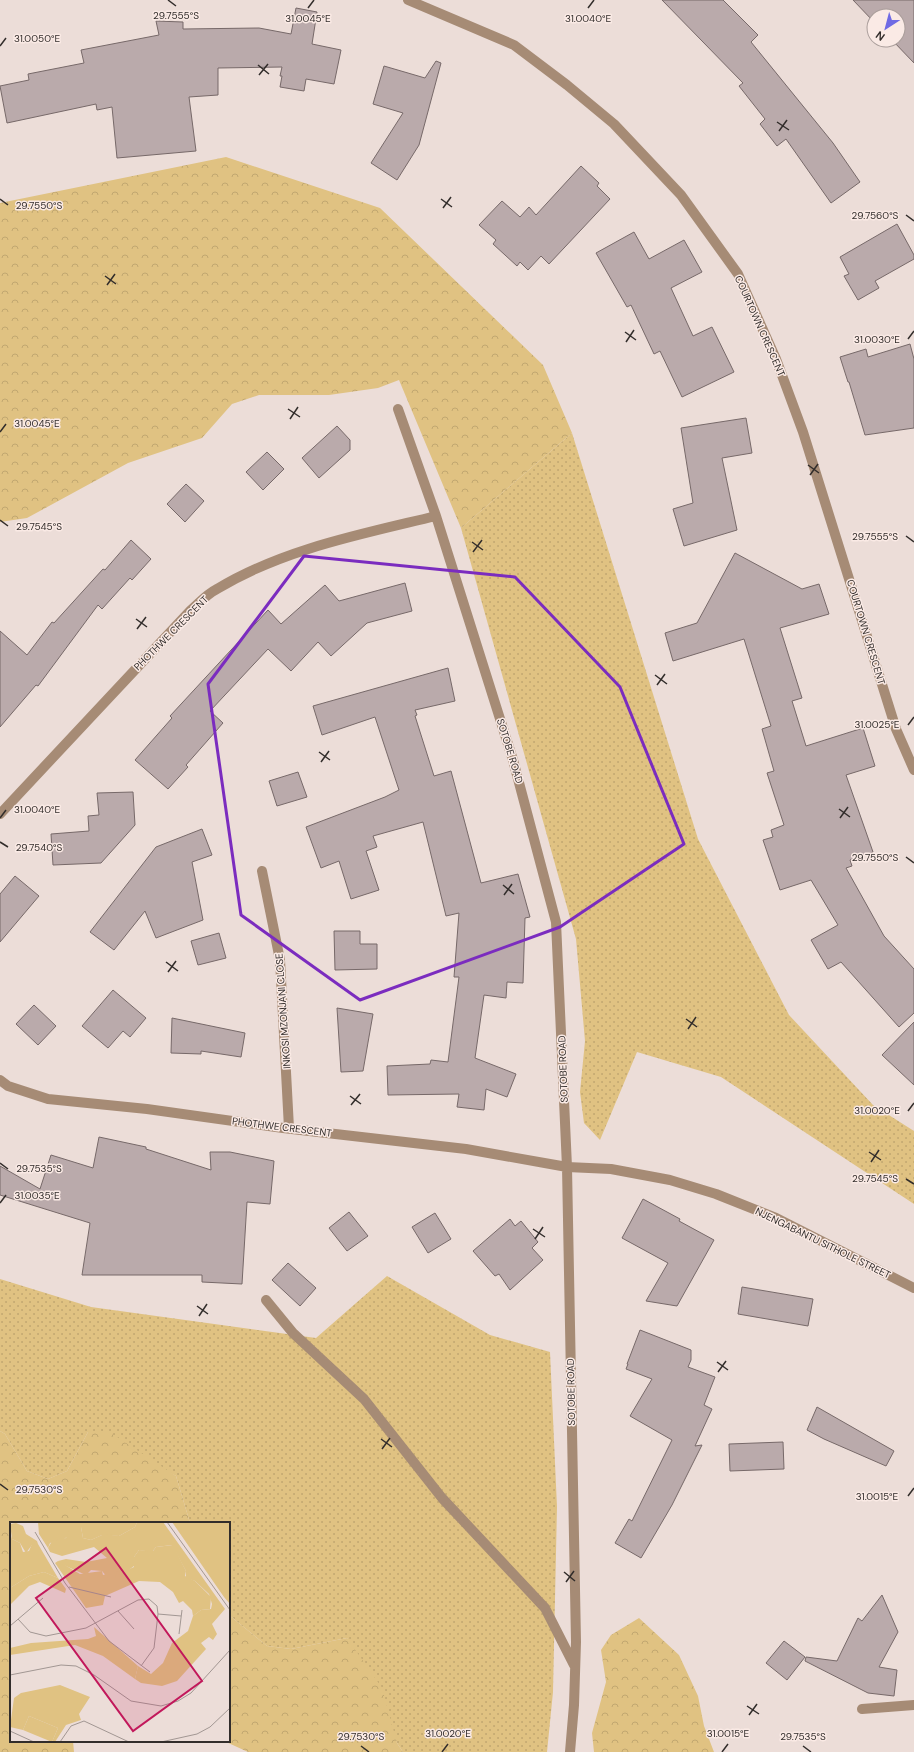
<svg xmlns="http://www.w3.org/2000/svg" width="914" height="1752" font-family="'DM Sans',sans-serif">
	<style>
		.grass { fill: url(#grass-dots) }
		.forest { fill: url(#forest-crowns) }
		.building { fill: #baaaab; stroke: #776969 }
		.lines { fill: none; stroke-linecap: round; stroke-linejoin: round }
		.minor { stroke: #a68b75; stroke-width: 10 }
		.marked { fill: none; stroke: #7b2cbf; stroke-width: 3; stroke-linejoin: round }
		.ticks { fill: none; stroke: #322d2b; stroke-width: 1.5 }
		.labels { text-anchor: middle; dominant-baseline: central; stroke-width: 3; stroke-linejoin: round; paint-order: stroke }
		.street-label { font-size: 10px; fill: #322d2b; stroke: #faeae5 }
		.inset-road { fill: none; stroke: #a29793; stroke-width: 1 }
		.view { fill: #c2185b; fill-opacity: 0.15; stroke: #c2185b; stroke-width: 2 }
		.inset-edge { fill: none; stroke: #322d2b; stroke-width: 2 }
		.ticks-label { font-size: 10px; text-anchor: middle; fill: #322d2b; stroke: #faeae5; stroke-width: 3; stroke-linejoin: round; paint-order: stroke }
	</style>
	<defs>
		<pattern id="grass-dots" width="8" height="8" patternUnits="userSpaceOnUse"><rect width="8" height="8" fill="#e0c282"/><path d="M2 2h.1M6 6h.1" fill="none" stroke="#c1a770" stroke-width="1.8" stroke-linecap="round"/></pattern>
		<pattern id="forest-crowns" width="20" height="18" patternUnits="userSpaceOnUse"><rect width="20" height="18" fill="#e0c282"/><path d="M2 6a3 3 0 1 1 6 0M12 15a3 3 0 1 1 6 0" fill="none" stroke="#c1a770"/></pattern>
	</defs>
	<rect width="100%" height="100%" fill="#ecddd8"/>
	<path class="grass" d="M 572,433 L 698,839 L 789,1015 L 873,1105 L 914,1131 L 914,1204 L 721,1077 L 637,1052 L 600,1140 L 584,1123 L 580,1092 L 585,1041 L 576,939 L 461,528 Z
		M 387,1276 L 490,1335 L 550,1352 L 557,1507 L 553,1692 L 547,1752 L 403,1752 L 397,1743 L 347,1638 L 291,1649 L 267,1646 L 229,1615 L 229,1523 L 190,1523 L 176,1476 L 88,1432 L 67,1471 L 48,1479 L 27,1471 L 5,1434 L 0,1431 L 0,1279 L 91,1307 L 316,1338 Z"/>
	<path class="forest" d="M 226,157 L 380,208 L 543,365 L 572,433 L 461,528 L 399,380 L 378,388 L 329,395 L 259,395 L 232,404 L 202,438 L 128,463 L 27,518 L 0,522 L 0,203 Z
		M 0,1431 L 5,1434 L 27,1471 L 48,1479 L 67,1471 L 88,1432 L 111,1433 L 176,1476 L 190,1523 L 11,1523 L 11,1741 L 73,1741 L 74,1752 L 0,1752 Z
		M 229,1615 L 267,1646 L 291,1649 L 347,1638 L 382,1688 L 397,1743 L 403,1752 L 248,1752 L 224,1741 L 229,1741 Z
		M 639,1618 L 679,1655 L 698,1696 L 704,1726 L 714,1752 L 594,1752 L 592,1733 L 606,1682 L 601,1650 L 611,1635 Z"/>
	<path class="building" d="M 662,0 L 723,0 L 758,35 L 751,42 L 833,143 L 860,182 L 831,203 L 786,139 L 777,146 L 760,124 L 765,119 L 739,86 L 743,83 Z
		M 853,0 L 914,0 L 914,63 L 892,40 L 898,40 L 898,16 L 874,16 L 874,22 Z
		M 296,8 L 317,12 L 312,44 L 341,50 L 334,84 L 306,79 L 304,91 L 280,87 L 282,76 L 280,76 L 282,67 L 218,68 L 218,95 L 189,97 L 196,151 L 117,158 L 112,107 L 97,110 L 96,104 L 7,123 L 0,86 L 29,80 L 28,74 L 84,63 L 81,50 L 159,35 L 156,21 L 183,22 L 183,29 L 259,28 L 291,34 Z
		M 436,61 L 441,63 L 419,145 L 397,180 L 371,163 L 403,113 L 373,104 L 384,66 L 425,78 Z
		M 581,166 L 599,183 L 597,186 L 610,199 L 549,264 L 541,256 L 528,270 L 520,262 L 517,266 L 493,244 L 496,240 L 479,225 L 502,201 L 520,217 L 529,207 L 536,215 Z
		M 897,224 L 914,255 L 914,259 L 875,281 L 879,288 L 858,300 L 844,276 L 849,274 L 840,257 Z
		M 634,232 L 649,259 L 684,240 L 702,272 L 671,288 L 693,336 L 712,327 L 734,372 L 682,397 L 660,351 L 654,354 L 631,305 L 627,307 L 596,253 Z
		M 910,344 L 914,359 L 914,428 L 865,435 L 849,382 L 848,382 L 840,357 L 866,349 L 868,357 Z
		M 746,418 L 752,453 L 722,458 L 737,530 L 684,546 L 673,509 L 693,503 L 681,428 Z
		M 337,426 L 350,440 L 350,450 L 319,478 L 302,458 Z
		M 267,452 L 284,469 L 263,490 L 246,472 Z
		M 186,484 L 204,501 L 185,522 L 167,504 Z
		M 131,540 L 151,559 L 132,580 L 130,578 L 102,609 L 98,605 L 38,686 L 36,685 L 0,727 L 0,631 L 27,655 L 52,622 L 54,623 L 103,569 L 105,570 Z
		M 735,553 L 802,589 L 819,584 L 829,614 L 780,628 L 802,698 L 792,701 L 806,746 L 863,728 L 875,766 L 846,775 L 873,852 L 850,860 L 852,866 L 846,868 L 884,936 L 914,969 L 914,1013 L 899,1027 L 841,962 L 828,969 L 811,940 L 838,925 L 811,880 L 780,890 L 763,840 L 773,837 L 771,830 L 784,825 L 767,773 L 774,771 L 762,729 L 771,726 L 744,639 L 673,661 L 665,633 L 697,623 Z
		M 405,583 L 412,611 L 367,623 L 331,656 L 318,642 L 291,671 L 268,649 L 210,711 L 223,723 L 186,765 L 188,767 L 168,789 L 135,760 L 172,718 L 170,716 L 268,610 L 281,624 L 325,585 L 339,601 Z
		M 448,668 L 455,701 L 415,710 L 417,715 L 415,716 L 434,776 L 451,771 L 481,883 L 518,874 L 530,917 L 525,918 L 523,983 L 507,982 L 506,998 L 484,995 L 475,1058 L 516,1074 L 507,1097 L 486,1089 L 484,1110 L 457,1107 L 459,1094 L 388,1095 L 387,1066 L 430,1064 L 431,1060 L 448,1062 L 459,977 L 454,977 L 459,913 L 446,916 L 423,822 L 373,836 L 377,847 L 366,851 L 379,890 L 351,899 L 339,861 L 321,868 L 306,827 L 385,797 L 399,790 L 375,717 L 322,735 L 313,706 Z
		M 298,772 L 307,797 L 277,806 L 269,781 Z
		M 133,792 L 135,825 L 101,863 L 53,865 L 51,834 L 89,831 L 88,816 L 99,815 L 97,793 Z
		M 202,829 L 212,855 L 192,862 L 203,920 L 156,938 L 145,911 L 114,950 L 90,932 L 156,847 Z
		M 15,876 L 39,896 L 0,942 L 0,894 Z
		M 334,931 L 360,931 L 360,944 L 377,944 L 377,969 L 335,970 Z
		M 219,933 L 226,958 L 198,965 L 191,941 Z
		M 113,990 L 146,1018 L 130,1037 L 123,1031 L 108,1048 L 82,1026 Z
		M 34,1005 L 56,1026 L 38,1045 L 16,1024 Z
		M 337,1008 L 373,1014 L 363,1071 L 341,1072 Z
		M 172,1018 L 245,1033 L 241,1057 L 201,1051 L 201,1054 L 171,1053 Z
		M 914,1022 L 914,1085 L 882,1055 Z
		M 99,1137 L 146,1147 L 146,1149 L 211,1170 L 210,1152 L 230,1152 L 274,1161 L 270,1204 L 247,1202 L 242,1284 L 202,1282 L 202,1275 L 82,1275 L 90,1223 L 0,1195 L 0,1166 L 40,1189 L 51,1155 L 93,1168 Z
		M 643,1199 L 680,1219 L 679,1221 L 714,1240 L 677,1306 L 646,1301 L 668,1263 L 622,1238 Z
		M 349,1212 L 368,1236 L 347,1251 L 329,1228 Z
		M 435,1213 L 451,1239 L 428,1253 L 412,1227 Z
		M 510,1219 L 515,1226 L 521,1221 L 538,1242 L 532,1248 L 543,1260 L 510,1290 L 499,1274 L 495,1276 L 473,1251 Z
		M 288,1263 L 316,1288 L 300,1306 L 272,1280 Z
		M 742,1287 L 813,1299 L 808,1326 L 738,1314 Z
		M 640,1330 L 691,1350 L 691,1360 L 688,1367 L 715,1377 L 704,1405 L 712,1409 L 695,1446 L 702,1445 L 672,1505 L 641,1558 L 615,1543 L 629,1519 L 632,1521 L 672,1440 L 630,1416 L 652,1379 L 626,1369 L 628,1364 L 627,1364 Z
		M 817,1407 L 894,1451 L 886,1466 L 824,1439 L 807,1430 Z
		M 783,1442 L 784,1469 L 730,1471 L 729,1444 Z
		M 882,1595 L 898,1632 L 879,1667 L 897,1670 L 894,1696 L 868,1693 L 805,1661 L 806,1657 L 837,1661 L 858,1618 L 862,1621 Z
		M 784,1641 L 805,1657 L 787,1680 L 766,1663 Z"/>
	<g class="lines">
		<path class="minor" d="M 408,0 L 514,45 L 567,85 L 614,124 L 681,195 L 738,274 L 776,359 L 803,432 L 896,729 L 914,770
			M 398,409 L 436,516 L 513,760 L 556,922 L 567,1167 L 576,1642 L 574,1705 L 570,1752
			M 0,814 L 191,610 C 199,603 207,594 217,589 C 283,549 362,534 436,516
			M 262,871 L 280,960 L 289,1128
			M 0,1080 L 8,1086 L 48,1099 L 147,1109 L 283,1128 L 466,1149 L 567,1167 L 611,1169 L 670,1180 L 716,1194 L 776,1218 L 914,1288
			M 266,1300 L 293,1333 L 364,1399 L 442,1498 L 545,1608 L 574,1665
			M 862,1709 L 914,1705"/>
	</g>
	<path class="marked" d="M 304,556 L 515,577 L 620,687 L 684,844 L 560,927 L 360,1000 L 241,915 L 208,684 Z"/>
	<path class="ticks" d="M 168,0 L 176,6M 308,8 L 314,0M 588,8 L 594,0M 0,46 L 6,38M 258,65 L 269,74M 259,75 L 268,64M 777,122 L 789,130M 779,131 L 787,120M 0,199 L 8,205M 441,199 L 452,207M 443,208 L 451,197M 906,215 L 914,221M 105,276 L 116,284M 107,285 L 115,274M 625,332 L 636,340M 908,339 L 914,331M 626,342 L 634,330M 288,409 L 300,417M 290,419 L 298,407M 0,432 L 6,424M 808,465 L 819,473M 810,475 L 818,464M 0,520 L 8,526M 906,536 L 914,542M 472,542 L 483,550M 473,552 L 482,540M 136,619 L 147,627M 137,629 L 146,617M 655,675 L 667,684M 657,685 L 665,674M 908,725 L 914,717M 319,752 L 330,760M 321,762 L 329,751M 839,809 L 850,817M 0,818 L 6,810M 840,818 L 848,807M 0,842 L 8,847M 906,857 L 914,863M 503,885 L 514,894M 504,895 L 512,884M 166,962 L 178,971M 168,972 L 176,961M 686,1019 L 697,1027M 688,1029 L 696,1017M 350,1096 L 361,1104M 351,1105 L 360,1094M 908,1111 L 914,1103M 869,1152 L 881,1160M 871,1162 L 879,1150M 0,1163 L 8,1169M 906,1179 L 914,1184M 0,1203 L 6,1195M 533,1229 L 545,1237M 535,1239 L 543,1227M 197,1306 L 208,1314M 199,1316 L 207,1304M 717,1362 L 728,1370M 718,1372 L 726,1361M 381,1439 L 392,1447M 382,1449 L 390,1438M 0,1484 L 8,1490M 908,1496 L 914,1488M 564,1572 L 575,1581M 566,1582 L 574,1571M 747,1706 L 759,1714M 749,1715 L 757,1704M 361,1746 L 369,1752M 803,1746 L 811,1752M 442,1752 L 448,1744M 722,1752 L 728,1744"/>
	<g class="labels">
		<g class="street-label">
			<text transform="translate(760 326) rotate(66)">COURTOWN CRESCENT</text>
			<text transform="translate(866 632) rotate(73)">COURTOWN CRESCENT</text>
			<text transform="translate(171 633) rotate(-45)">PHOTHWE CRESCENT</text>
			<text transform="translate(510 751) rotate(73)">SOTOBE ROAD</text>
			<text transform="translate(283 1011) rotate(-94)">INKOSI MZONJANI CLOSE</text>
			<text transform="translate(563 1069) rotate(-92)">SOTOBE ROAD</text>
			<text transform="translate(282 1127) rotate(7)">PHOTHWE CRESCENT</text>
			<text transform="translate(823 1243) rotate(26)">NJENGABANTU SITHOLE STREET</text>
			<text transform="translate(571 1392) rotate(-91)">SOTOBE ROAD</text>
		</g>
	</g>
	<g transform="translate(10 1522)">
		<rect width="220" height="220" fill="#ecddd8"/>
		<path d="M 28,0 L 127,0 L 125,5 L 109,14 L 92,13 L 81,18 L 73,16 L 71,5 L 54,17 L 40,21 L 38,26 L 29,12 ZM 162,0 L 220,0 L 220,82 L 214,75 ZM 0,10 L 2,17 L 10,21 L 13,30 L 19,29 L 22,22 L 28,22 L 48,56 L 34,50 L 19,54 L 0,66 ZM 163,23 L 176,49 L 175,54 L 185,59 L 201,75 L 200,87 L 191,88 L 183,94 L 182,88 L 173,79 L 169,81 L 163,70 L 150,60 L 129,59 L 95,74 L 93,83 L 76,86 L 45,41 L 48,39 L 70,52 L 92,49 L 93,53 L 109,48 L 113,50 L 124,45 L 124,35 L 129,28 L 143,29 L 146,25 ZM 84,105 L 128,144 L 125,157 L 93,134 L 65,123 L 0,133 L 0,126 L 21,121 L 78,117 L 86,114 ZM 50,163 L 80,175 L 69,192 L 71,198 L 56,203 L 45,220 L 42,220 L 48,206 L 19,194 L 13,208 L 0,205 L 4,176 L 11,171 Z" fill="#e0c282"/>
		<path d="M 127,0 L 153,0 L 215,87 L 202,102 L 207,112 L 203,118 L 199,115 L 191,121 L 196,127 L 167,159 L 152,164 L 131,161 L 125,157 L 128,144 L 141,152 L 153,141 L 162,121 L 178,109 L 183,94 L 191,88 L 201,87 L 202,82 L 199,72 L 185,59 L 176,56 L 176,49 L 162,23 L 146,25 L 142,30 L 129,28 L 124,35 L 128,41 L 116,50 L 107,49 L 105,56 L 98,56 L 92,49 L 81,48 L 76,53 L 49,41 L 48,39 L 56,37 L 76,40 L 97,36 L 84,25 L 52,34 L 40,30 L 38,26 L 42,19 L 56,16 L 59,8 L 65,3 L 71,5 L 73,16 L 81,18 L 94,12 L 109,14 L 125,5 ZM 6,1 L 13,4 L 16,12 L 27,19 L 28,22 L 22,23 L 16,31 L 10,21 L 2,17 L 0,2 ZM 34,50 L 48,56 L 56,67 L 55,71 L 30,60 L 19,64 L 0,83 L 0,66 L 19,54 Z" fill="#e0c282"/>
		<path d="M 19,194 L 48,206 L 42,220 L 13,208 Z" fill="#e0c282"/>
		<path class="inset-road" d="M 157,0 L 220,88M 25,10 L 55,61 L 99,119 L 140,150M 59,65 L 101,75M 108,89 L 124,107M 148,92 L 171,94M 8,97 L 20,110 L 36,114 L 76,106 L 128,78 L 139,77 L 147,84 L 148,92 L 144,126 L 131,144M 0,104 L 33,76M 169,112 L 172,88M 0,153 L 51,143 L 66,144 L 84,153 L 121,179 L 151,184 L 168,179 L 181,171 L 220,128M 0,209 L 24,220M 50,220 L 61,204 L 74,199 L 119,220M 151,220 L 187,212 L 200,205 L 220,186"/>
		<path class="view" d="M 96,26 L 192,159 L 123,209 L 26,76 Z"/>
		<rect width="220" height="220" class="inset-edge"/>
	</g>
	<g class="ticks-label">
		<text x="176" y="19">29.7555°S</text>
		<text x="308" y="22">31.0045°E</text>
		<text x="588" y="22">31.0040°E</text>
		<text x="37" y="42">31.0050°E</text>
		<text x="39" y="209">29.7550°S</text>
		<text x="875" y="219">29.7560°S</text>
		<text x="877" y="343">31.0030°E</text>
		<text x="37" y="427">31.0045°E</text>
		<text x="39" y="530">29.7545°S</text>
		<text x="875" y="540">29.7555°S</text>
		<text x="877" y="728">31.0025°E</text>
		<text x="37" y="813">31.0040°E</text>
		<text x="39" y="851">29.7540°S</text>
		<text x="875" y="861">29.7550°S</text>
		<text x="877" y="1114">31.0020°E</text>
		<text x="39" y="1172">29.7535°S</text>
		<text x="875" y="1182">29.7545°S</text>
		<text x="37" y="1199">31.0035°E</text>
		<text x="39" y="1493">29.7530°S</text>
		<text x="877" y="1500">31.0015°E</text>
		<text x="448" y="1737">31.0020°E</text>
		<text x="728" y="1737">31.0015°E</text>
		<text x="361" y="1740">29.7530°S</text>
		<text x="803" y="1740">29.7535°S</text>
	</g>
	<g transform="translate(886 28) rotate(216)"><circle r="19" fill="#faeae5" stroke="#aa9e9b"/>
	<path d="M0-3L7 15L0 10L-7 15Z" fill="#6f6ae4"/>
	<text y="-6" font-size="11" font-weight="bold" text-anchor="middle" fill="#322d2b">N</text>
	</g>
</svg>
